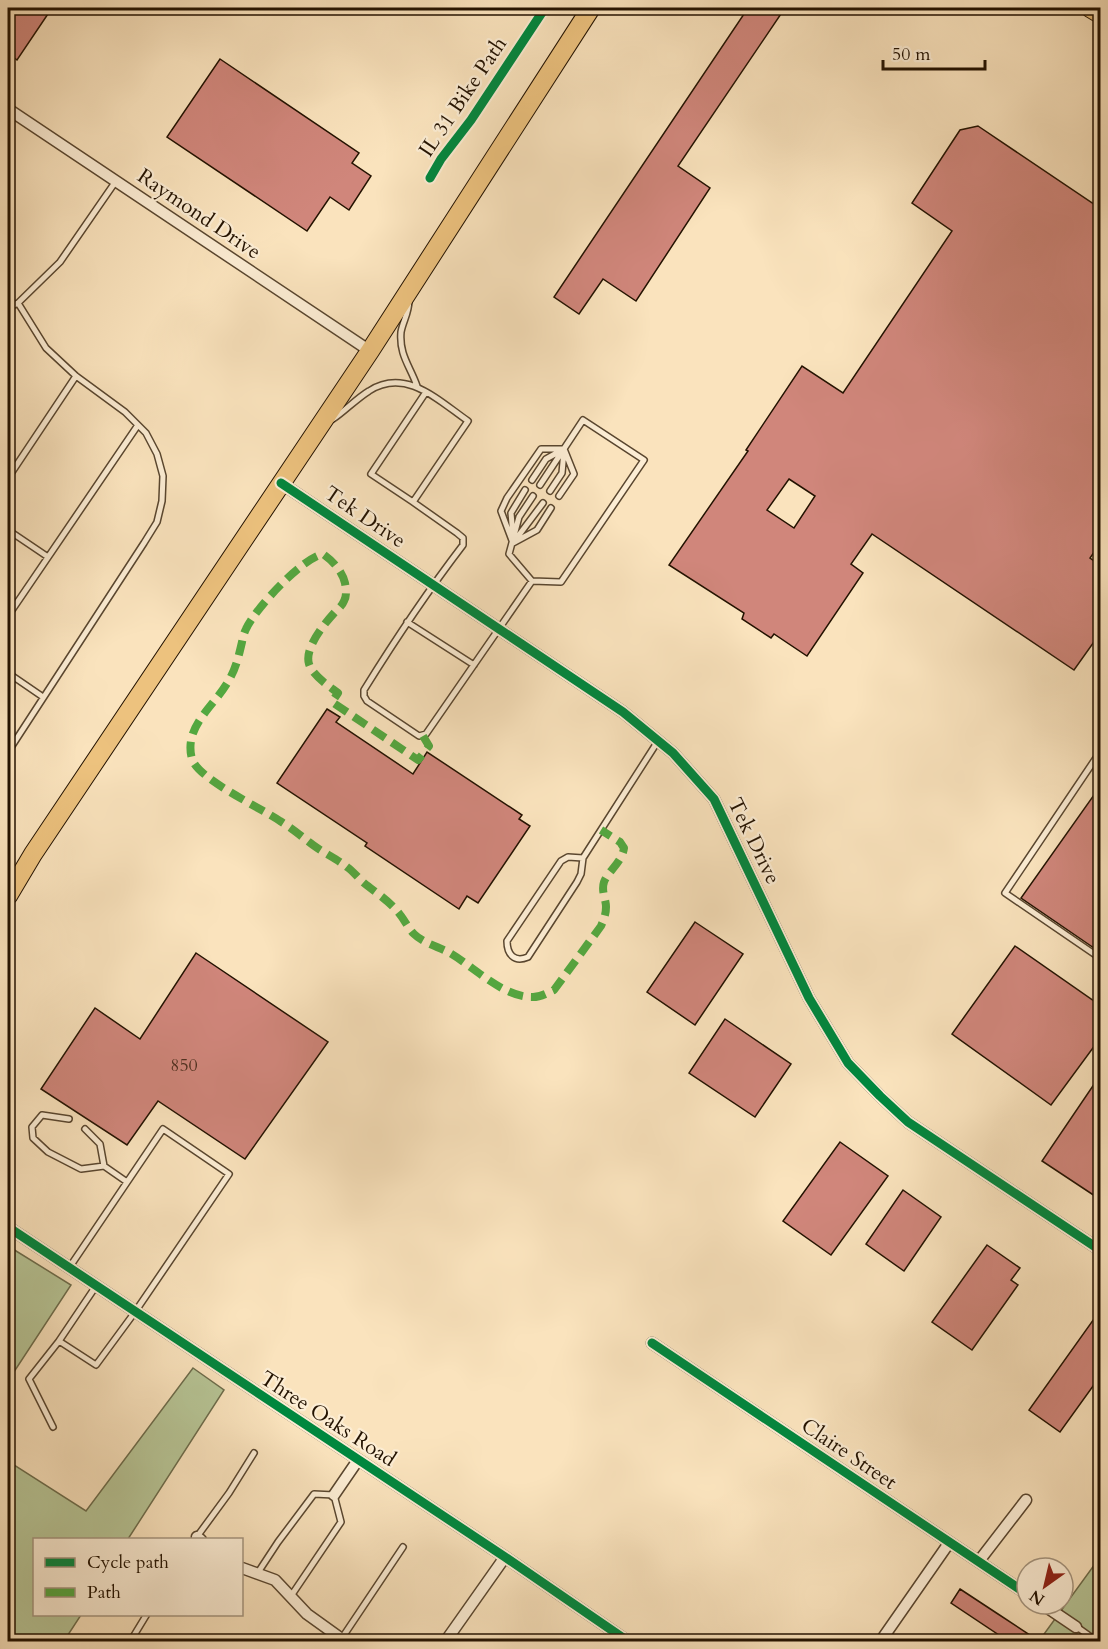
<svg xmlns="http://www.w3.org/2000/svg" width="1108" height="1649" font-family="Cardo,serif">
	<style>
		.green { fill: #b7c596; stroke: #6d6c4b; stroke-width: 1.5 }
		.building { fill: #d0867b; stroke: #231200; stroke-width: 1.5; fill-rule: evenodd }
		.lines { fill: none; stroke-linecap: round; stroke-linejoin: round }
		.service-casing { stroke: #59462f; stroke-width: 8 }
		.minor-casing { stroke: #59462f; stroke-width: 13 }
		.primary-casing { stroke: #231200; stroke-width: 20 }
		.service { stroke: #fcedd4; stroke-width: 5 }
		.minor { stroke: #fcedd4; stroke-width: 10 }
		.primary { stroke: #edc27e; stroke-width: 18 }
		.quiet { stroke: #53a840; stroke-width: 8; stroke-dasharray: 15 8; stroke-linecap: butt }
		.cycleway-casing { stroke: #fcedd4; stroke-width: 13 }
		.cycleway { stroke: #00873e; stroke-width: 9 }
		.labels { text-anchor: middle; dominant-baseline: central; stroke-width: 4.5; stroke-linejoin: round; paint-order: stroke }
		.number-label { font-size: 18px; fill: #4e2f1f }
		.street-label { font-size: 21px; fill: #231200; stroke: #fcedd4 }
	</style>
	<rect width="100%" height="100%" fill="#fae3bd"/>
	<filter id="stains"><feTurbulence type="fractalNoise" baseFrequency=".00333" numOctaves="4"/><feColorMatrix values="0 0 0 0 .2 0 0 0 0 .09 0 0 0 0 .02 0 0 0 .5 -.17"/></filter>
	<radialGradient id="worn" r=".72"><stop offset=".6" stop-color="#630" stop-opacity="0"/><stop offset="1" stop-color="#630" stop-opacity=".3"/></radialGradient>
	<path class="green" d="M 8,1246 L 71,1285 L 8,1381 Z
		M 193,1368 L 224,1390 L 128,1539 L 34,1540 L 34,1614 L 81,1615 L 64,1641 L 8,1641 L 8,1461 L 86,1511 Z
		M 1100,1557 L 1100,1641 L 1039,1641 Z"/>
	<path class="building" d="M 8,8 L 52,8 L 17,60 L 8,53 Z
		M 748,8 L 785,8 L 678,166 L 710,188 L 636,301 L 603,279 L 579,314 L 554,297 Z
		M 220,59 L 359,153 L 352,163 L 371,176 L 349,210 L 330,197 L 307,231 L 167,137 Z
		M 978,126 L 1101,209 L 1101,542 L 1090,558 L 1101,566 L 1101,632 L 1074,670 L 872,534 L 851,564 L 863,573 L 807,656 L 774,634 L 771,638 L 742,619 L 744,613 L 669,565 L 748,451 L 746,450 L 802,366 L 843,393 L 952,231 L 912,203 L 960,130 ZM 789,479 L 815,496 L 794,528 L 767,510 Z
		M 327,709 L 340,717 L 336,722 L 413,774 L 427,752 L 522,815 L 519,819 L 530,826 L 478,903 L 467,896 L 459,909 L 365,846 L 367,843 L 277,783 Z
		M 1101,785 L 1101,938 L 1094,948 L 1021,898 Z
		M 695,922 L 743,954 L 695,1025 L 647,992 Z
		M 1015,946 L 1101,1006 L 1101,1037 L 1051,1105 L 952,1034 Z
		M 196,953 L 328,1042 L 245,1159 L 158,1101 L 127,1145 L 41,1089 L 95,1008 L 140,1039 Z
		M 725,1019 L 791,1064 L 755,1117 L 689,1073 Z
		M 1101,1074 L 1101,1200 L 1042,1161 Z
		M 840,1142 L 888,1176 L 831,1255 L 783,1221 Z
		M 903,1190 L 941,1217 L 904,1271 L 866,1244 Z
		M 987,1245 L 1020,1268 L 1011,1280 L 1018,1285 L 972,1350 L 932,1322 Z
		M 1101,1309 L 1101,1375 L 1060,1432 L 1029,1410 Z
		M 960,1589 L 998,1614 L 1039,1641 L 1008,1641 L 951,1603 Z"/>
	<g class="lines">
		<defs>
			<path id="service" d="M 409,300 C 409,313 403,321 401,332 C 399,355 410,366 417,386
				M 8,308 L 18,303
				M 333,419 C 345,411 356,399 369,391 C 406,367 439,401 468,421 L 413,502 L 371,474 L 426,392
				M 8,478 L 76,376
				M 532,480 L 546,459 L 562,450
				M 550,491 L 562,473 L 564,451
				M 559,496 L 574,474 L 564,449
				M 413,502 L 457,533 L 463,538 L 463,545 C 427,592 395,640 364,690 L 364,696 L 367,701 L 419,736 L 426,734 L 532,581 L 561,582 L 644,460 L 583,420 L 540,485
				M 8,530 L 48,557
				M 513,535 L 511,513 L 525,490
				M 516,539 L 543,503
				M 513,543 L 501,511 L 507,498 L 541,449 L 564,449
				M 513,543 L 537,530 L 551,508
				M 532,581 L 509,554 L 519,517 L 533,496
				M 8,616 L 138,425
				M 407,622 L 474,665
				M 8,673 L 43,697
				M 8,752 L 144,543 L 157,522 L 162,501 L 163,476 L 157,454 L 146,433 L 125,412 L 76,376 L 46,348 L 18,303 L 60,262 L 116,181
				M 1100,752 L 1005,893 L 1100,958
				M 583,858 L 568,857 L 561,861 L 507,941 C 507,954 514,963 528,957 L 577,882 L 581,874 L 583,858 L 658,741
				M 69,1119 L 42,1115 L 32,1127 L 33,1138 L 48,1152 L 81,1169 L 104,1166 L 127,1182
				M 85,1129 L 100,1144 L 104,1166
				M 69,1268 L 163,1129 L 229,1174 L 135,1312 L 96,1365 L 59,1341 L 96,1286
				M 53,1427 L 29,1379 L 59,1341
				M 196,1538 L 229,1493 L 254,1453
				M 257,1574 L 278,1542 L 314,1494 L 334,1495 L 341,1522 L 291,1596
				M 1077,1627 L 1098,1642
				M 133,1637 L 147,1614
				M 342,1638 L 403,1547"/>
			<path id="minor" d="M 8,109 L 370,351
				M 281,483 L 623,712 L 673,753 L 714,799 L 809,998 L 848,1063 L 880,1096 L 908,1122 L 1100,1250
				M 8,1227 L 505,1557 L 629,1642
				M 652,1343 L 1027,1594
				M 334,1495 L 358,1460
				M 197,1537 L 201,1540
				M 979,1561 L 1026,1500
				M 242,1568 L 275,1580 L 307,1614 L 346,1642
				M 1042,1604 L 1076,1627
				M 445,1642 L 505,1557
				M 880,1642 L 949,1543"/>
			<path id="primary" d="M 1090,8 L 1100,14
				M 8,896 L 33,854 L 370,351 L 591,8"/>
		</defs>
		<use href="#service" class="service-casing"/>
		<use href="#minor" class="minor-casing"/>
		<use href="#primary" class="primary-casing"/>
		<use href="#service" class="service"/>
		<use href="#minor" class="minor"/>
		<use href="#primary" class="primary"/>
		<path class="quiet" d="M 423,736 L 429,746 L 418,760 L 332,702 L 338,693 C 329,686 313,676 309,664 C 304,648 325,623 335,612 C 339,608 342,606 344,601 C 347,596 346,589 345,583 C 342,571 333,561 323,554 C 302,558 255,609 246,629 C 244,633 243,637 242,642 C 239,655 236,668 229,680 C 215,706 183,726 192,759 C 198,779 261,808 280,821 C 292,828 302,837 313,845 C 324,853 337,859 347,867 C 353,871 358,878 364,883 C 375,892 388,900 398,912 C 404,919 408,928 414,934 C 423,943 439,947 450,953 C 474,967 504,998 533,997 C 541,997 547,993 554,990 L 601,926 C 604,919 606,914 606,907 C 606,899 601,891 604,882 C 609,870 622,862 624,848 L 620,842 L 601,830"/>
		<defs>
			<path id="cycleway" d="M 430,178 L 441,159 L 471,120 L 545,8
				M 281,483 L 623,712 L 673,753 L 714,799 L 809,998 L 848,1063 L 880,1096 L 908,1122 L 1100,1250
				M 8,1227 L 505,1557 L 629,1642
				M 652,1343 L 1027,1594"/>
		</defs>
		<use href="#cycleway" class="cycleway-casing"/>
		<use href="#cycleway" class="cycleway"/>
	</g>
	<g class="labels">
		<g class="number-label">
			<text x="184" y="1065">850</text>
		</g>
		<g class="street-label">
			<text transform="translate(463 97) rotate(-56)">IL 31 Bike Path</text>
			<text transform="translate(199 214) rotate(34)">Raymond Drive</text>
			<text transform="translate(365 517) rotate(34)">Tek Drive</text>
			<text transform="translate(754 841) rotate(64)">Tek Drive</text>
			<text transform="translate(328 1419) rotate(33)">Three Oaks Road</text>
			<text transform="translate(849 1454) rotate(34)">Claire Street</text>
		</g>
	</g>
	<rect width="1108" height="1649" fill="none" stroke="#fae3bd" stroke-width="30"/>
	<rect x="9" y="9" width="1090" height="1631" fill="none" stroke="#231200" stroke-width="3"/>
	<rect x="15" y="15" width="1078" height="1619" fill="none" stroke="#231200" stroke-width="1.5"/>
	<rect x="33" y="1538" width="210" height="78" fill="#fcedd4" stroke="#a5957f" stroke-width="1.5"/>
	<rect x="45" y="1558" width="30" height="9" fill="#00873e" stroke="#a5957f" stroke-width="1.5"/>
	<text x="87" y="1568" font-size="18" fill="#231200">Cycle path</text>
	<rect x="45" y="1588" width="30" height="9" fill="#53a840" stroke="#a5957f" stroke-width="1.5"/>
	<text x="87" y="1598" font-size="18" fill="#231200">Path</text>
	<g transform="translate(1045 1586) rotate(214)"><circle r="28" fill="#fcedd4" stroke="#a5957f" stroke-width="1.5"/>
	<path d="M0-4.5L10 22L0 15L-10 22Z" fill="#8f2418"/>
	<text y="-9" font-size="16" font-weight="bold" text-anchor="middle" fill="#231200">N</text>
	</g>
	<path d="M883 60v9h102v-9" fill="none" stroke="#231200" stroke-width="3"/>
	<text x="892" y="60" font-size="18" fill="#231200" stroke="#fcedd4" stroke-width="4.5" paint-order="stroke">50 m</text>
	<rect width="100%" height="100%" filter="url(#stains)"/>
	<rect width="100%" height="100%" fill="url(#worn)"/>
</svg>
